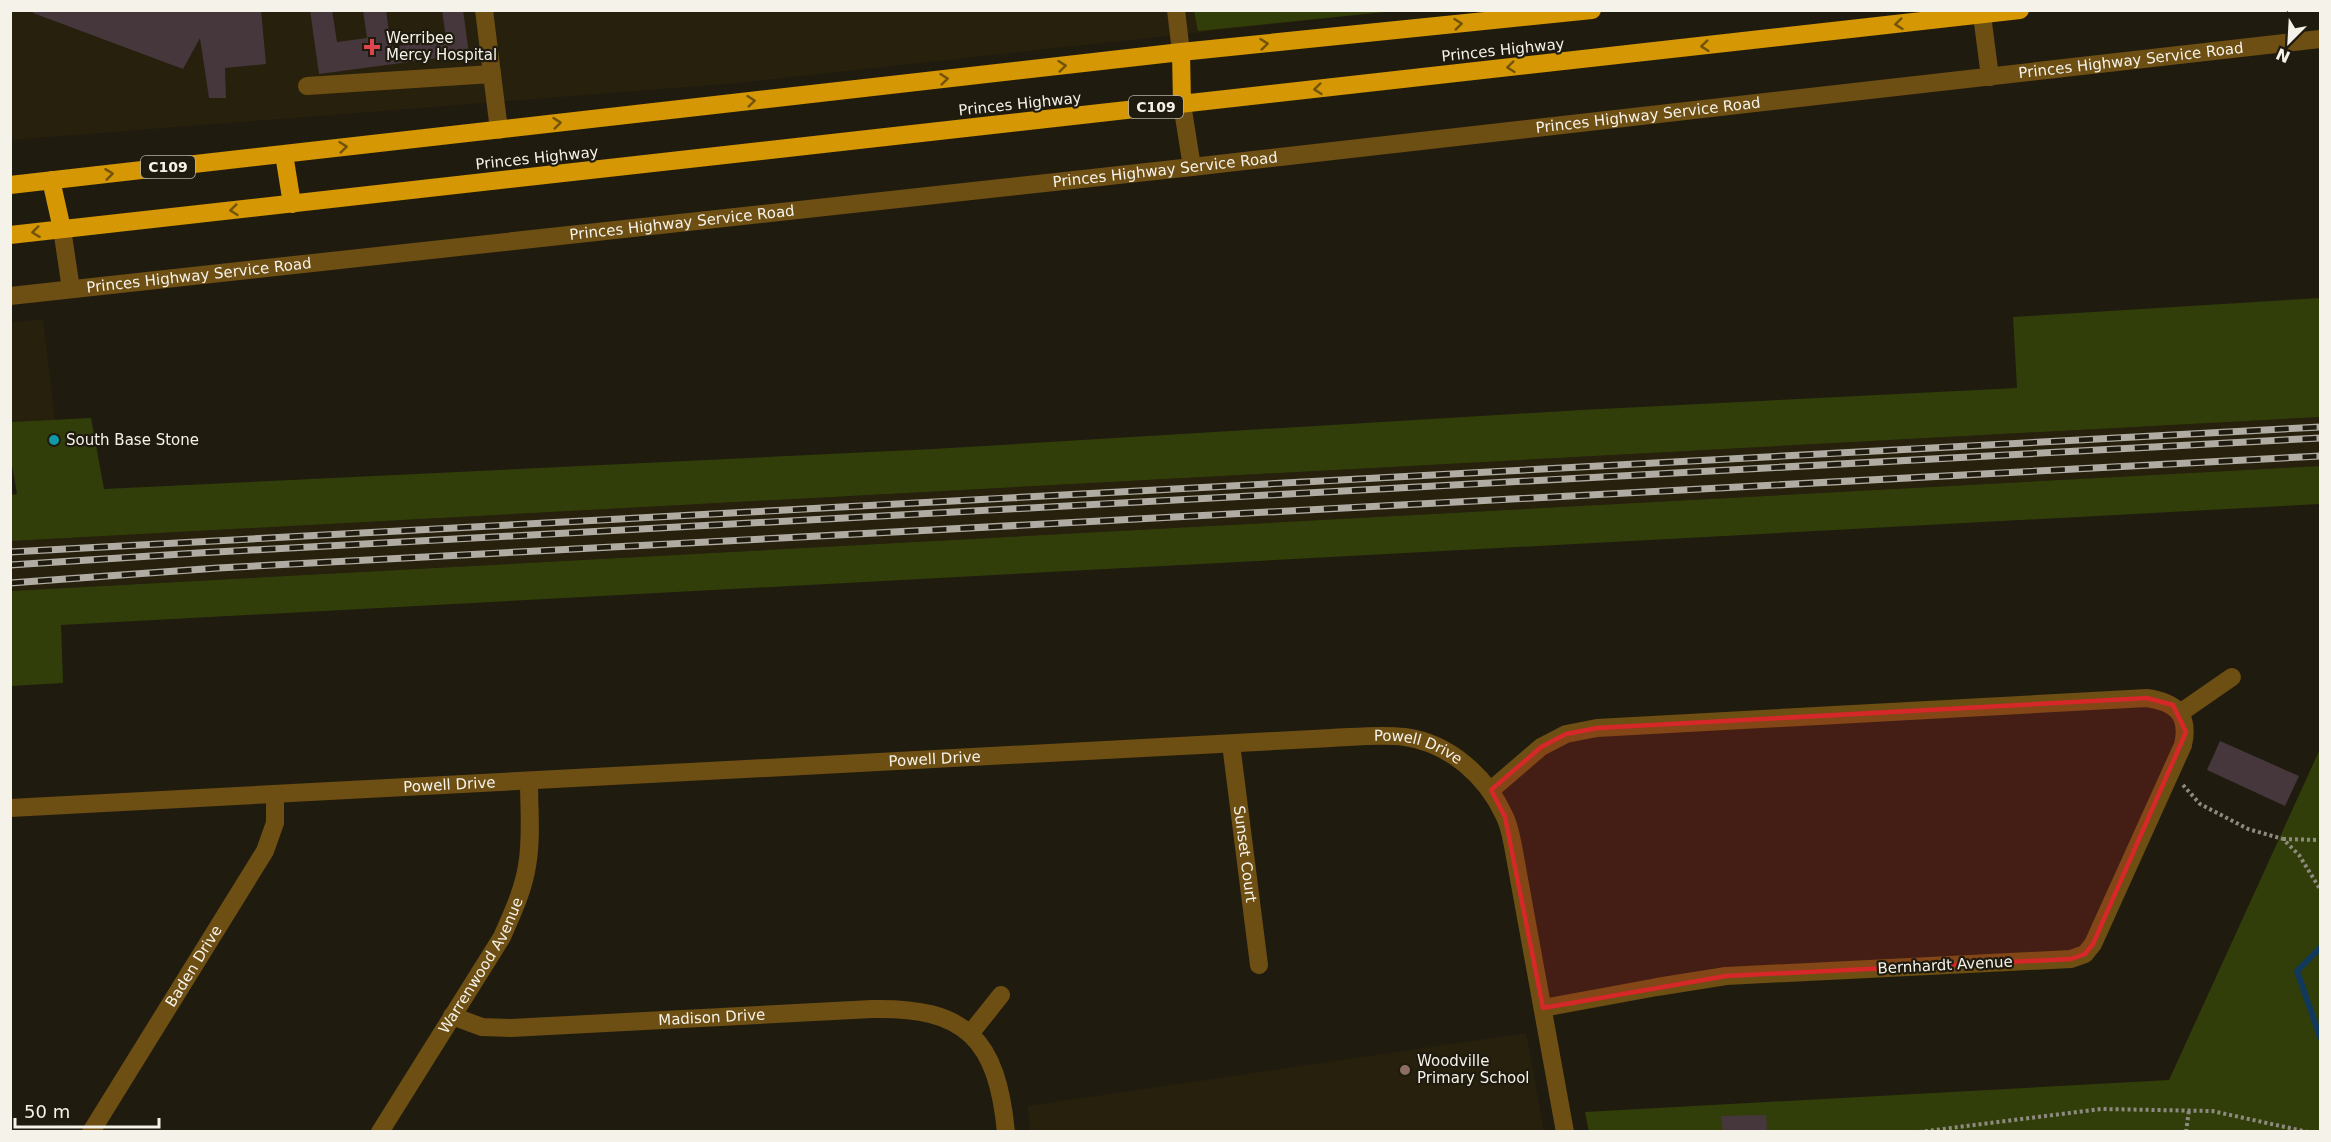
<svg xmlns="http://www.w3.org/2000/svg" width="2331" height="1142" font-family="'DejaVu Sans',sans-serif">
	<style>
		.built { fill: #27200d }
		.green { fill: #313e09 }
		.lines { fill: none; stroke-linecap: round; stroke-linejoin: round }
		.stream { stroke: #11395c; stroke-width: 6 }
		.building { fill: #46373c }
		.path { stroke: #8e8a80; stroke-width: 4; stroke-dasharray: 3 3; stroke-linecap: butt }
		.minor { stroke: #6d4e13; stroke-width: 18 }
		.highway { stroke: #d59703; stroke-width: 18 }
		.rail-casing { stroke: #b0aca3; stroke-width: 7 }
		.rail { stroke: #201b0f; stroke-width: 4.5; stroke-dasharray: 14; stroke-linecap: butt }
		.oneway { stroke: #71530a }
		.marked { fill: #d62828; fill-opacity: 0.2; stroke: #d62828; stroke-width: 4.5; stroke-linejoin: round }
		.health-dot { fill: #e0444e; stroke: #201b0f; stroke-width: 2 }
		.culture-dot { fill: #0f9aa8; stroke: #201b0f; stroke-width: 2 }
		.education-dot { fill: #8d6e63; stroke: #201b0f; stroke-width: 2 }
		.labels { text-anchor: middle; dominant-baseline: central; stroke-width: 4.5; stroke-linejoin: round; paint-order: stroke }
		.shield { fill: #201b0f; stroke: #b5b2a8; stroke-width: 1.5 }
		.shield-label { font-size: 14px; font-weight: bold; fill: #f5f2ea }
		.poi-label { font-size: 15px; fill: #f5f2ea; stroke: #201b0f; text-anchor: start }
		.street-label { font-size: 15px; fill: #f5f2ea; stroke: #201b0f }
	</style>
	<rect width="100%" height="100%" fill="#201b0f"/>
	<path class="built" d="M 11,11 L 1394,11 L 738,83 L 11,140 Z
		M 43,319 L 55,420 L 11,422 L 11,323 Z
		M 2320,417 L 2320,466 L 11,591 L 11,541 Z
		M 1526,1033 L 1544,1131 L 1030,1131 L 1028,1106 Z"/>
	<path class="green" d="M 1194,11 L 1194,10 L 1394,11 L 1198,31 Z
		M 2320,298 L 2320,417 L 11,541 L 11,495 L 17,494 L 11,460 L 11,422 L 91,418 L 104,489 L 933,449 L 1581,410 L 2017,388 L 2013,317 Z
		M 2320,466 L 2320,504 L 61,625 L 63,683 L 11,686 L 11,591 Z
		M 2320,749 L 2320,1131 L 1589,1132 L 1585,1112 L 2169,1080 Z"/>
	<g class="lines">
		<path class="stream" d="M 2320,948 L 2297,971 L 2320,1037"/>
	</g>
	<path class="building" d="M 33,10 L 261,10 L 266,64 L 225,68 L 226,98 L 209,98 L 200,38 L 183,69 L 33,13 Z
		M 310,10 L 332,10 L 337,42 L 367,38 L 363,10 L 386,10 L 391,47 L 446,39 L 442,10 L 463,10 L 469,54 L 319,74 Z
		M 2220,741 L 2299,776 L 2285,806 L 2207,770 Z
		M 1766,1115 L 1767,1131 L 1723,1131 L 1721,1116 Z"/>
	<g class="lines">
		<path class="path" d="M 2183,785 L 2200,804 L 2248,829 L 2283,839 L 2299,855 L 2320,889
			M 2283,839 L 2320,840
			M 1919,1132 L 2101,1109 L 2212,1111 L 2308,1132
			M 2186,1132 L 2189,1110"/>
		<g class="minor">
			<path d="M 484,10 L 492,74"/>
			<path d="M 1176,10 L 1181,52"/>
			<path d="M 1982,15 L 1990,77"/>
			<path d="M 307,86 L 492,74 L 499,130"/>
			<path d="M 1182,104 L 1192,167"/>
			<path d="M 62,229 L 71,289"/>
			<path id="s1" d="M 10,296 L 1192,167 L 2320,39"/>
			<path d="M 2180,713 L 2232,677"/>
			<path id="s2" d="M 1231,744 L 1259,965"/>
			<path d="M 1491,790 L 1541,747 L 1566,734 L 1597,728 L 2147,698 C 2175,702 2190,714 2183,745 L 2093,944 L 2085,954 L 2071,959 L 1726,976 L 1657,987 L 1543,1008"/>
			<path id="s3" d="M 10,808 L 1331,738 C 1355,737 1381,734 1405,737 C 1449,743 1486,776 1504,815 C 1509,824 1511,836 1513,846 L 1565,1132"/>
			<path id="s4" d="M 452,1016 L 482,1027 L 511,1028 L 872,1009 C 966,1007 997,1039 1006,1132"/>
			<path d="M 970,1034 L 1001,995"/>
			<path id="s5" d="M 91,1132 L 265,851 L 275,823 L 275,794"/>
			<path id="s6" d="M 380,1132 L 502,937 C 512,914 523,891 527,866 C 532,838 529,809 529,781"/>
		</g>
		<path class="highway" d="M 1181,52 L 1182,104
			M 284,154 L 292,204
			M 51,180 L 62,229
			M 10,185 L 1181,52 L 1592,10
			M 10,235 L 2020,10"/>
		<defs>
			<path id="rail" d="M 10,552 L 2320,427
				M 10,565 L 198,553 L 2320,438
				M 10,583 L 218,568 L 2320,456"/>
		</defs>
		<use href="#rail" class="rail-casing"/>
		<use href="#rail" class="rail"/>
	</g>
	<defs><path id="oneway-chevron" d="M-2-3.5L2.5 0L-2 3.5" fill="none" stroke-width="1.6" stroke-linecap="round" stroke-linejoin="round" transform="scale(1.5)"/></defs>
	<g class="oneway">
		<use href="#oneway-chevron" transform="translate(1458 24) rotate(-6)"/>
		<use href="#oneway-chevron" transform="translate(1899 24) rotate(174)"/>
		<use href="#oneway-chevron" transform="translate(1264 44) rotate(-6)"/>
		<use href="#oneway-chevron" transform="translate(1705 46) rotate(174)"/>
		<use href="#oneway-chevron" transform="translate(1062 66) rotate(-6)"/>
		<use href="#oneway-chevron" transform="translate(1511 67) rotate(174)"/>
		<use href="#oneway-chevron" transform="translate(944 79) rotate(-6)"/>
		<use href="#oneway-chevron" transform="translate(1318 89) rotate(174)"/>
		<use href="#oneway-chevron" transform="translate(751 101) rotate(-6)"/>
		<use href="#oneway-chevron" transform="translate(557 123) rotate(-6)"/>
		<use href="#oneway-chevron" transform="translate(343 147) rotate(-6)"/>
		<use href="#oneway-chevron" transform="translate(109 174) rotate(-7)"/>
		<use href="#oneway-chevron" transform="translate(234 210) rotate(174)"/>
		<use href="#oneway-chevron" transform="translate(36 232) rotate(173)"/>
	</g>
	<path class="marked" d="M 2147,698 L 2173,705 L 2186,732 L 2093,944 L 2085,954 L 2071,959 L 1726,976 L 1543,1008 L 1505,817 L 1491,790 L 1541,747 L 1566,734 L 1597,728 Z"/>
	<path class="health-dot" d="M369 38h6v6h6v6h-6v6h-6v-6h-6v-6h6z"/>
	<circle class="culture-dot" cx="54" cy="440" r="6"/>
	<circle class="education-dot" cx="1405" cy="1070" r="6"/>
	<g class="labels">
		<g class="shield">
			<rect x="1129" y="96" width="54" height="22" rx="4.5"/>
			<rect x="141" y="156" width="54" height="22" rx="4.5"/>
		</g>
		<g class="shield-label">
			<text x="1156" y="107">C109</text>
			<text x="168" y="167">C109</text>
		</g>
		<g class="poi-label">
			<text x="386" y="38">Werribee<tspan x="386" dy="17">Mercy Hospital</tspan></text>
			<text x="66" y="440">South Base Stone</text>
			<text x="1417" y="1061">Woodville<tspan x="1417" dy="17">Primary School</tspan></text>
		</g>
		<g class="street-label">
			<text transform="translate(1503 50) rotate(-6)">Princes Highway</text>
			<text stroke="none"><textPath href="#s1" startOffset="2134">Princes Highway Service Road</textPath></text>
			<text transform="translate(1020 104) rotate(-6)">Princes Highway</text>
			<text stroke="none"><textPath href="#s1" startOffset="1648">Princes Highway Service Road</textPath></text>
			<text transform="translate(537 158) rotate(-6)">Princes Highway</text>
			<text stroke="none"><textPath href="#s1" startOffset="1162">Princes Highway Service Road</textPath></text>
			<text stroke="none"><textPath href="#s1" startOffset="676">Princes Highway Service Road</textPath></text>
			<text stroke="none"><textPath href="#s1" startOffset="190">Princes Highway Service Road</textPath></text>
			<text stroke="none"><textPath href="#s3" startOffset="1412">Powell Drive</textPath></text>
			<text stroke="none"><textPath href="#s3" startOffset="926">Powell Drive</textPath></text>
			<text stroke="none"><textPath href="#s3" startOffset="440">Powell Drive</textPath></text>
			<text stroke="none"><textPath href="#s2" startOffset="111">Sunset Court</textPath></text>
			<text stroke="none"><textPath href="#s6" startOffset="195">Warrenwood Avenue</textPath></text>
			<text transform="translate(1945 965) rotate(-3)">Bernhardt Avenue</text>
			<text stroke="none"><textPath href="#s5" startOffset="195">Baden Drive</textPath></text>
			<text stroke="none"><textPath href="#s4" startOffset="262">Madison Drive</textPath></text>
		</g>
	</g>
	<rect width="2331" height="1142" fill="none" stroke="#f5f2ea" stroke-width="24"/>
	<g transform="translate(2289 42) rotate(204)" stroke="#201b0f" stroke-width="4.5" paint-order="stroke">
	<path d="M0-4.5L10 22L0 15L-10 22Z" fill="#f5f2ea"/>
	<text y="-9" font-size="16" font-weight="bold" text-anchor="middle" fill="#f5f2ea">N</text>
	</g>
	<path d="M15 1118v9h144v-9" fill="none" stroke="#f5f2ea" stroke-width="3"/>
	<text x="24" y="1118" font-size="18" fill="#f5f2ea" stroke="#201b0f" stroke-width="4.5" paint-order="stroke">50 m</text>
</svg>
